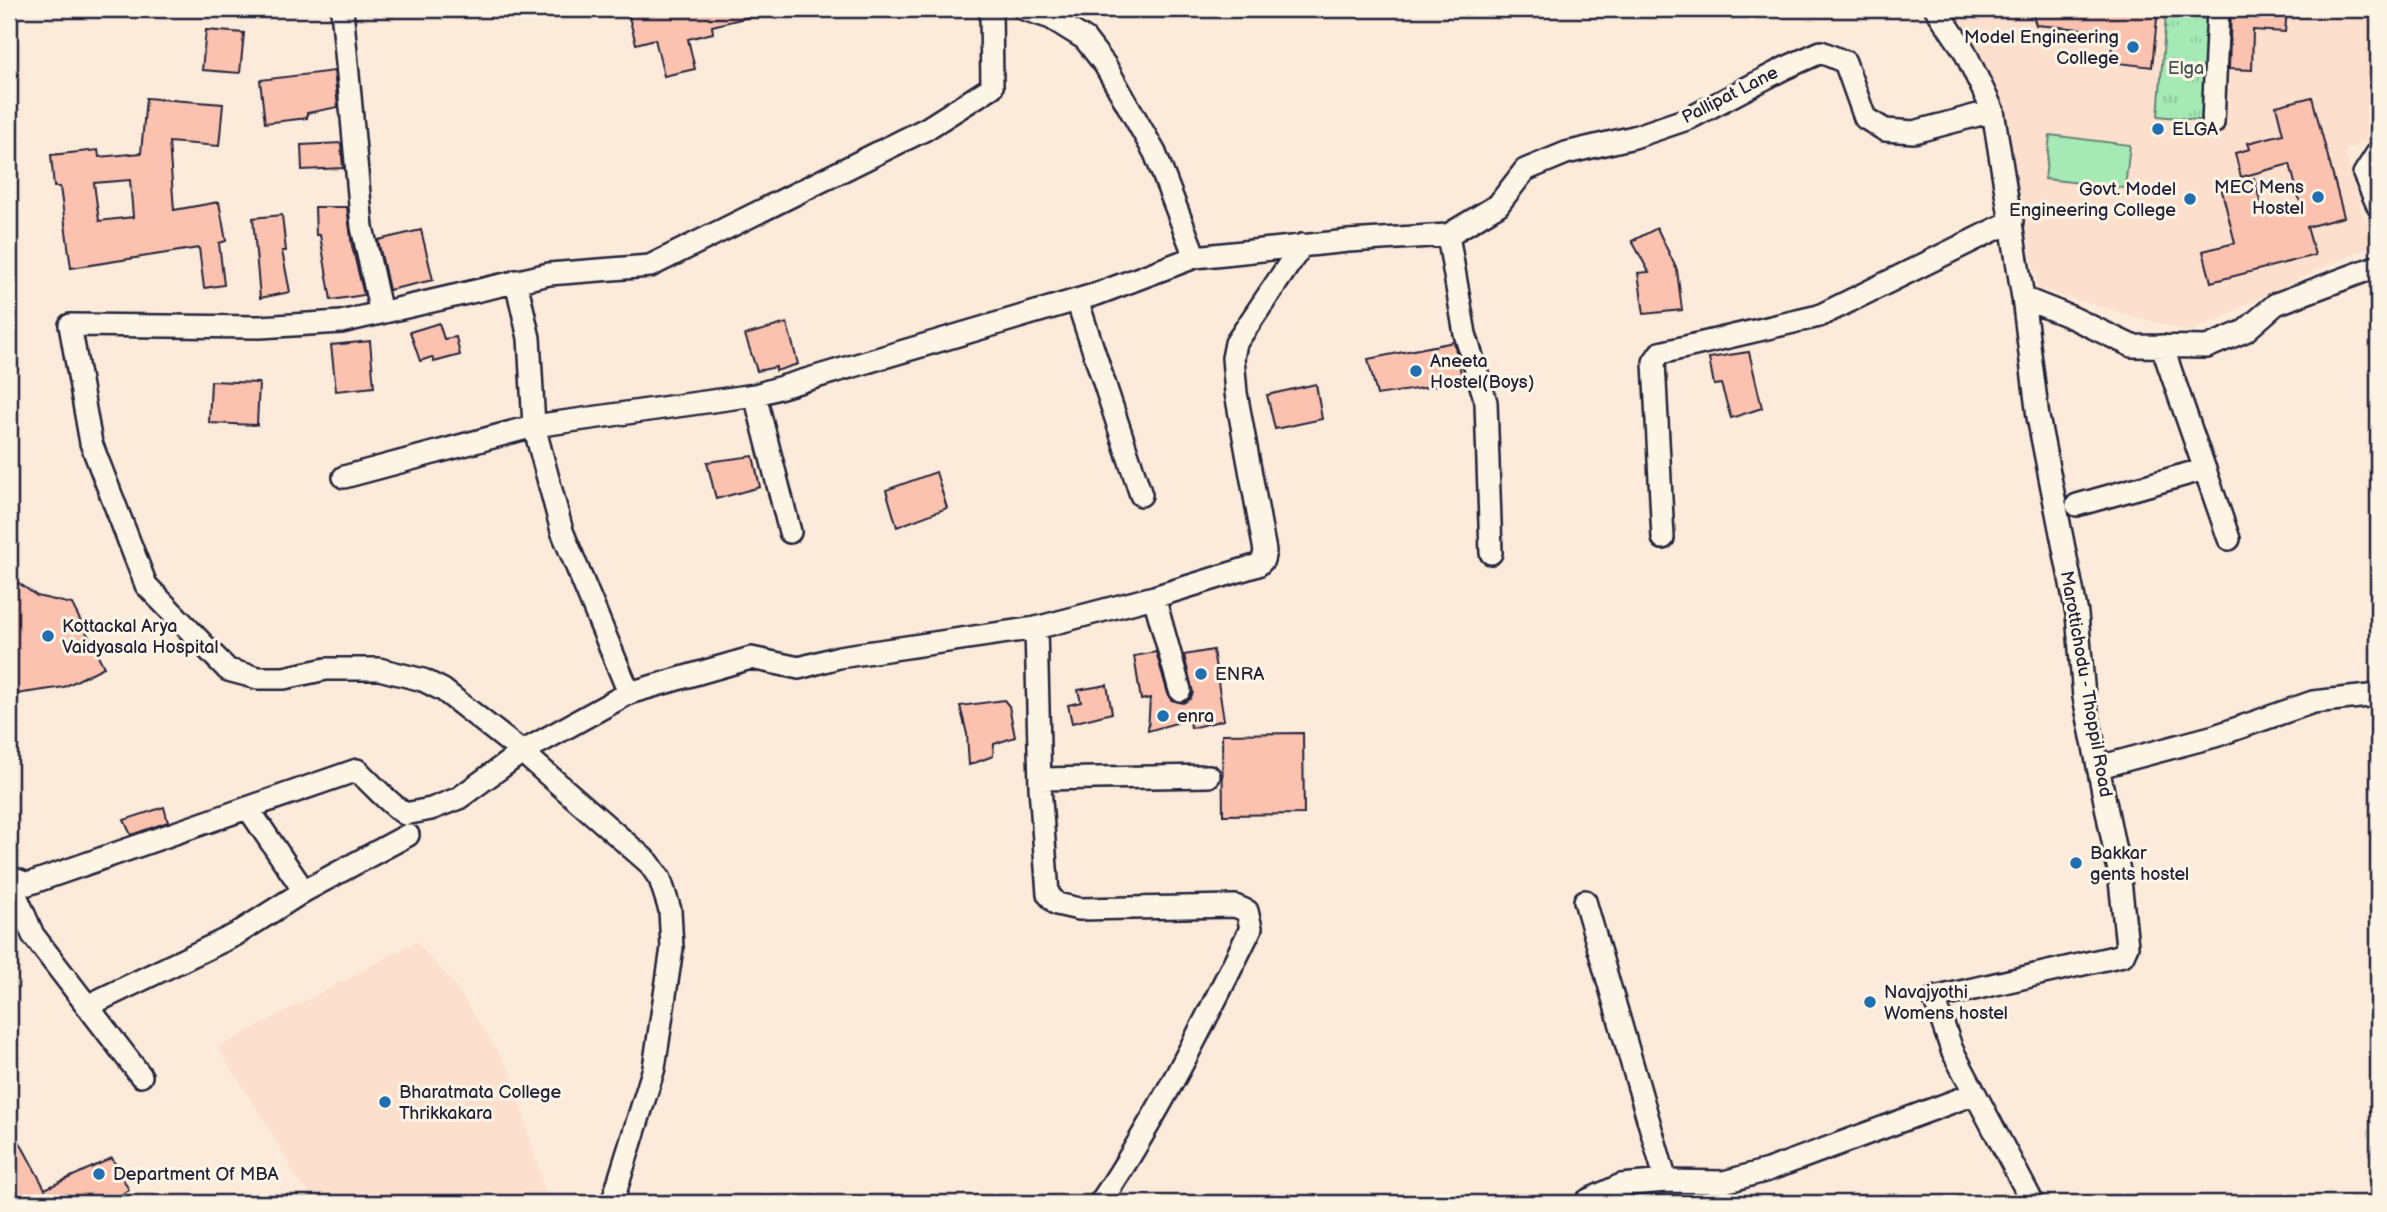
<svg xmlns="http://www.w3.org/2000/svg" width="2387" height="1212" font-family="'Balsamiq Sans',sans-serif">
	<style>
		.built { fill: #fcdfcd }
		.grass { fill: url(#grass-tufts); stroke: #648678; stroke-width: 2 }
		.pitch { fill: #a5e9b4; stroke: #648678; stroke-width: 2 }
		.building { fill: #fbc2b0; stroke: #22223b; stroke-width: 2; fill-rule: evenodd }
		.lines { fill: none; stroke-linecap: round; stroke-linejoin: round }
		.minor-casing { stroke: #22223b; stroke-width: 26 }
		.minor { stroke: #fcf5e5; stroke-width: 21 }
		.poi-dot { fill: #1f6fb2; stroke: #fcf5e5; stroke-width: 2.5 }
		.labels { text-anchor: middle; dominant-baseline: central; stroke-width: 6; stroke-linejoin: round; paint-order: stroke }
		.poi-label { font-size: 18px; fill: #22223b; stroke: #fcf5e5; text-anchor: start }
		.park-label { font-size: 18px; fill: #435459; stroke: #fcf5e5 }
		.street-label { font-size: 18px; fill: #22223b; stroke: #fcf5e5 }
	</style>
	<defs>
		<pattern id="grass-tufts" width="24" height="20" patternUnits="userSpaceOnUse" patternTransform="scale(1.75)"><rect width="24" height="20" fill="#a5e9b4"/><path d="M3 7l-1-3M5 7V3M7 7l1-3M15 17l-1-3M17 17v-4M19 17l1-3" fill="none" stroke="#8ec89c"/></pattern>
	</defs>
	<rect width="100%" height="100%" fill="#fcebda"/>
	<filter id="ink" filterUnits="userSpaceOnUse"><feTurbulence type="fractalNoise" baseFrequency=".0143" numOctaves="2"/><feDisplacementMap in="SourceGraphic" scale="14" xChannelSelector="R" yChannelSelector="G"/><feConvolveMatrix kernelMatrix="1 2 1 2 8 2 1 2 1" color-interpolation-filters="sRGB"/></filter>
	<g filter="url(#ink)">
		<path class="built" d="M 1940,9 L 2378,9 L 2378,135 L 2344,151 L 2373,246 L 2332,263 L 2190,332 L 2038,289 L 2003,105 Z
			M 416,942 L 454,984 L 510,1071 L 548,1203 L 319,1203 L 297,1179 L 272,1133 L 218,1048 Z"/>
		<path class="grass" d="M 2166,14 L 2213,19 L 2207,121 L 2158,116 Z"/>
		<path class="pitch" d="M 2050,135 L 2130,145 L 2125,188 L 2045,179 Z"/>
		<path class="building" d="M 627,9 L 756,9 L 757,15 L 712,26 L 713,33 L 688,39 L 695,69 L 664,76 L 655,39 L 636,44 Z
			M 2031,9 L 2158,9 L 2152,67 L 2110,62 L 2114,32 L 2036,25 Z
			M 2231,9 L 2287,9 L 2285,32 L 2253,30 L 2252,70 L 2229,69 Z
			M 206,30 L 244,33 L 240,73 L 202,70 Z
			M 334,71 L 338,107 L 307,113 L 307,118 L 265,123 L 260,80 Z
			M 2312,97 L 2344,217 L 2307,227 L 2315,255 L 2211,282 L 2203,251 L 2235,243 L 2221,187 L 2254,178 L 2264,216 L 2301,206 L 2290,164 L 2241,177 L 2235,153 L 2250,149 L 2248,143 L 2283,134 L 2276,106 Z
			M 146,98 L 223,104 L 219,146 L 169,142 L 174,210 L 219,202 L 226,241 L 219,243 L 224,285 L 204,288 L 199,248 L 71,268 L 60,187 L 54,187 L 51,155 L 98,150 L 99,157 L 141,153 ZM 130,180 L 133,217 L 99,221 L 94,183 Z
			M 341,143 L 343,168 L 302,170 L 301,145 Z
			M 315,207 L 347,207 L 352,246 L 364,295 L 331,300 L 320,235 L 316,235 Z
			M 282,215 L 286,251 L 282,251 L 290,292 L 260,298 L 253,218 Z
			M 1657,228 L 1677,270 L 1682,310 L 1644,314 L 1638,273 L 1649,272 L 1632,241 Z
			M 421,230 L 433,280 L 389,290 L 378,240 Z
			M 439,323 L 444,339 L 456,337 L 460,355 L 434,362 L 432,357 L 420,361 L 410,332 Z
			M 787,323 L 798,364 L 776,371 L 776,367 L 757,371 L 745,335 Z
			M 370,341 L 374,387 L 336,391 L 331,345 Z
			M 1454,342 L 1463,382 L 1377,395 L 1368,359 Z
			M 1749,352 L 1762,408 L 1731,418 L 1721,384 L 1714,385 L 1709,358 Z
			M 211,381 L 259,383 L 257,425 L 209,423 Z
			M 1316,384 L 1322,419 L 1275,429 L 1267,395 Z
			M 753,456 L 760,487 L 716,499 L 707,462 Z
			M 936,472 L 947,508 L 897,527 L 886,490 Z
			M 9,576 L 37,596 L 72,604 L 104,667 L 64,687 L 9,695 Z
			M 1213,650 L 1224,720 L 1191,728 L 1190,719 L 1148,731 L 1150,698 L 1141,700 L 1134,656 L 1156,652 L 1168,694 L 1171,700 L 1183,703 L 1190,699 L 1193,693 L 1184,655 Z
			M 1107,685 L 1112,713 L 1072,723 L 1068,705 L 1081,702 L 1078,690 Z
			M 1004,700 L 1009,706 L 1015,737 L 994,744 L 993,756 L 969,765 L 967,734 L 960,706 Z
			M 1303,733 L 1304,814 L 1223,815 L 1222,734 Z
			M 164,807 L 168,822 L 131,835 L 124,820 Z
			M 9,1122 L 45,1189 L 112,1158 L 129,1190 L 106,1203 L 9,1203 Z"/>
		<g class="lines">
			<defs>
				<path id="minor" d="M 342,9 L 362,227 L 381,313
					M 1024,9 L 1051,18 L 1085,39 L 1105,65 L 1155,153 L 1195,257
					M 1936,9 L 1964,50 L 1993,111 L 2023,298 L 2038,417 L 2077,614 L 2084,697 L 2119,871 L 2127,946 L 2123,955 L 1934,998 L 1952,1050 L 2033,1203
					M 2213,123 L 2218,9
					M 2378,152 L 2364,174 L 2378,206
					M 1448,235 L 1465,334 L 1486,402 L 1491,553
					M 516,281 L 529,338 L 534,426 L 562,531 L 629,693
					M 2023,298 L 2071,317 L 2132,346 L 2207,347 L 2245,331 L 2276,304 L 2378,266
					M 1077,300 L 1141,495
					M 2162,346 L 2229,539
					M 755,395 L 790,532
					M 344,477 L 534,426 L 755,395 L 1097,294 L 1195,257 L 1348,241 L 1448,235 L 1498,205 L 1525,170 L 1566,153 L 1634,137 L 1690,118 L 1785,68 L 1821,52 L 1845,62 L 1865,118 L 1885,130 L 1914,132 L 1993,111
					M 2077,505 L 2205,469
					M 1663,538 L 1654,362 L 1660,353 L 1819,316 L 2012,221
					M 1154,597 L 1180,690
					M 1036,628 L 1040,787 L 1048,894 L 1057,904 L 1079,909 L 1235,906 L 1247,911 L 1251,928 C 1205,1022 1158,1116 1100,1203
					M 2099,767 L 2215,736 L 2313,702 L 2378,695
					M 1040,779 L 1209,776
					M 248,808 L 304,891
					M 9,877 L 28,884 L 357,770 C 373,785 387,802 405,814 L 431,809 L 459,798 L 522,752 L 629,693 L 751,658 L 799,668 L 839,657 L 1036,628 L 1154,597 L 1258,565 L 1263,560 L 1265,551 L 1236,393 L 1233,358 L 1236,343 L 1302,245
					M 9,879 L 33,935 L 141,1076
					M 1585,901 L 1666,1181
					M 87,1006 L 235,935 L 304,891 L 408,835
					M 612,1203 L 654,1068 L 672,948 L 670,910 L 660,879 L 649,863 L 522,752 L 443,690 L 423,680 L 379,669 L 326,669 L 284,678 L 258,678 L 228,670 L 146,585 L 91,443 L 70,325 L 260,327 L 341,322 L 549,274 L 650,266 L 926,129 L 992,87 L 991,9
					M 1585,1203 L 1588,1200 L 1621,1185 L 1666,1181 L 1724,1182 L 1768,1170 L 1974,1094"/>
			</defs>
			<use href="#minor" class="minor-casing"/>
			<use href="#minor" class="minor"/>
		</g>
	</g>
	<g class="poi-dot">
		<circle cx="2133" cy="47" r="7"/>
		<circle cx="2158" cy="129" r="7"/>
		<circle cx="2318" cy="197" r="7"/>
		<circle cx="2190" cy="199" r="7"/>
		<circle cx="1416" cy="371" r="7"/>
		<circle cx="48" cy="636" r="7"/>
		<circle cx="1201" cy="674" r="7"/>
		<circle cx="1163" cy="716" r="7"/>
		<circle cx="2076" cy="863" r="7"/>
		<circle cx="1870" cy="1002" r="7"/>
		<circle cx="385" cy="1102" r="7"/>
		<circle cx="99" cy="1174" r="7"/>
	</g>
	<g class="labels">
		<g class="poi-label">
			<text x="2119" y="37" text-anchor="end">Model Engineering<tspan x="2119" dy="21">College</tspan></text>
			<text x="2172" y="129">ELGA</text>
			<text x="2304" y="187" text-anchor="end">MEC Mens<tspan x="2304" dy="21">Hostel</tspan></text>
			<text x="2176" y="189" text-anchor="end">Govt. Model<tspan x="2176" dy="21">Engineering College</tspan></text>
			<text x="1430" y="361">Aneeta<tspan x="1430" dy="21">Hostel(Boys)</tspan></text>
			<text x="62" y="626">Kottackal Arya<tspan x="62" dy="21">Vaidyasala Hospital</tspan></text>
			<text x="1215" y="674">ENRA</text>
			<text x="1177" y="716">enra</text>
			<text x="2090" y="853">Bakkar<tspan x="2090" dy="21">gents hostel</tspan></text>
			<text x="1884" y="992">Navajyothi<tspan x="1884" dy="21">Womens hostel</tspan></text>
			<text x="399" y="1092">Bharatmata College<tspan x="399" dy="21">Thrikkakara</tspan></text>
			<text x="113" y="1174">Department Of MBA</text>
		</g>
		<g class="park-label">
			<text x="2186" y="68">Elga</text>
		</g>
		<g class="street-label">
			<text transform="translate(1730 95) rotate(-27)">Pallipat Lane</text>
			<text transform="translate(2086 684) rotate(80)">Marottichodu - Thoppil Road</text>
		</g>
	</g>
	<rect width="2387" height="1212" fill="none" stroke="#fcf5e5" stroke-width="35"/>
	<rect x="18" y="18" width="2352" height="1177" fill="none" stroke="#22223b" stroke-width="2.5" filter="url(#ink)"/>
</svg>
